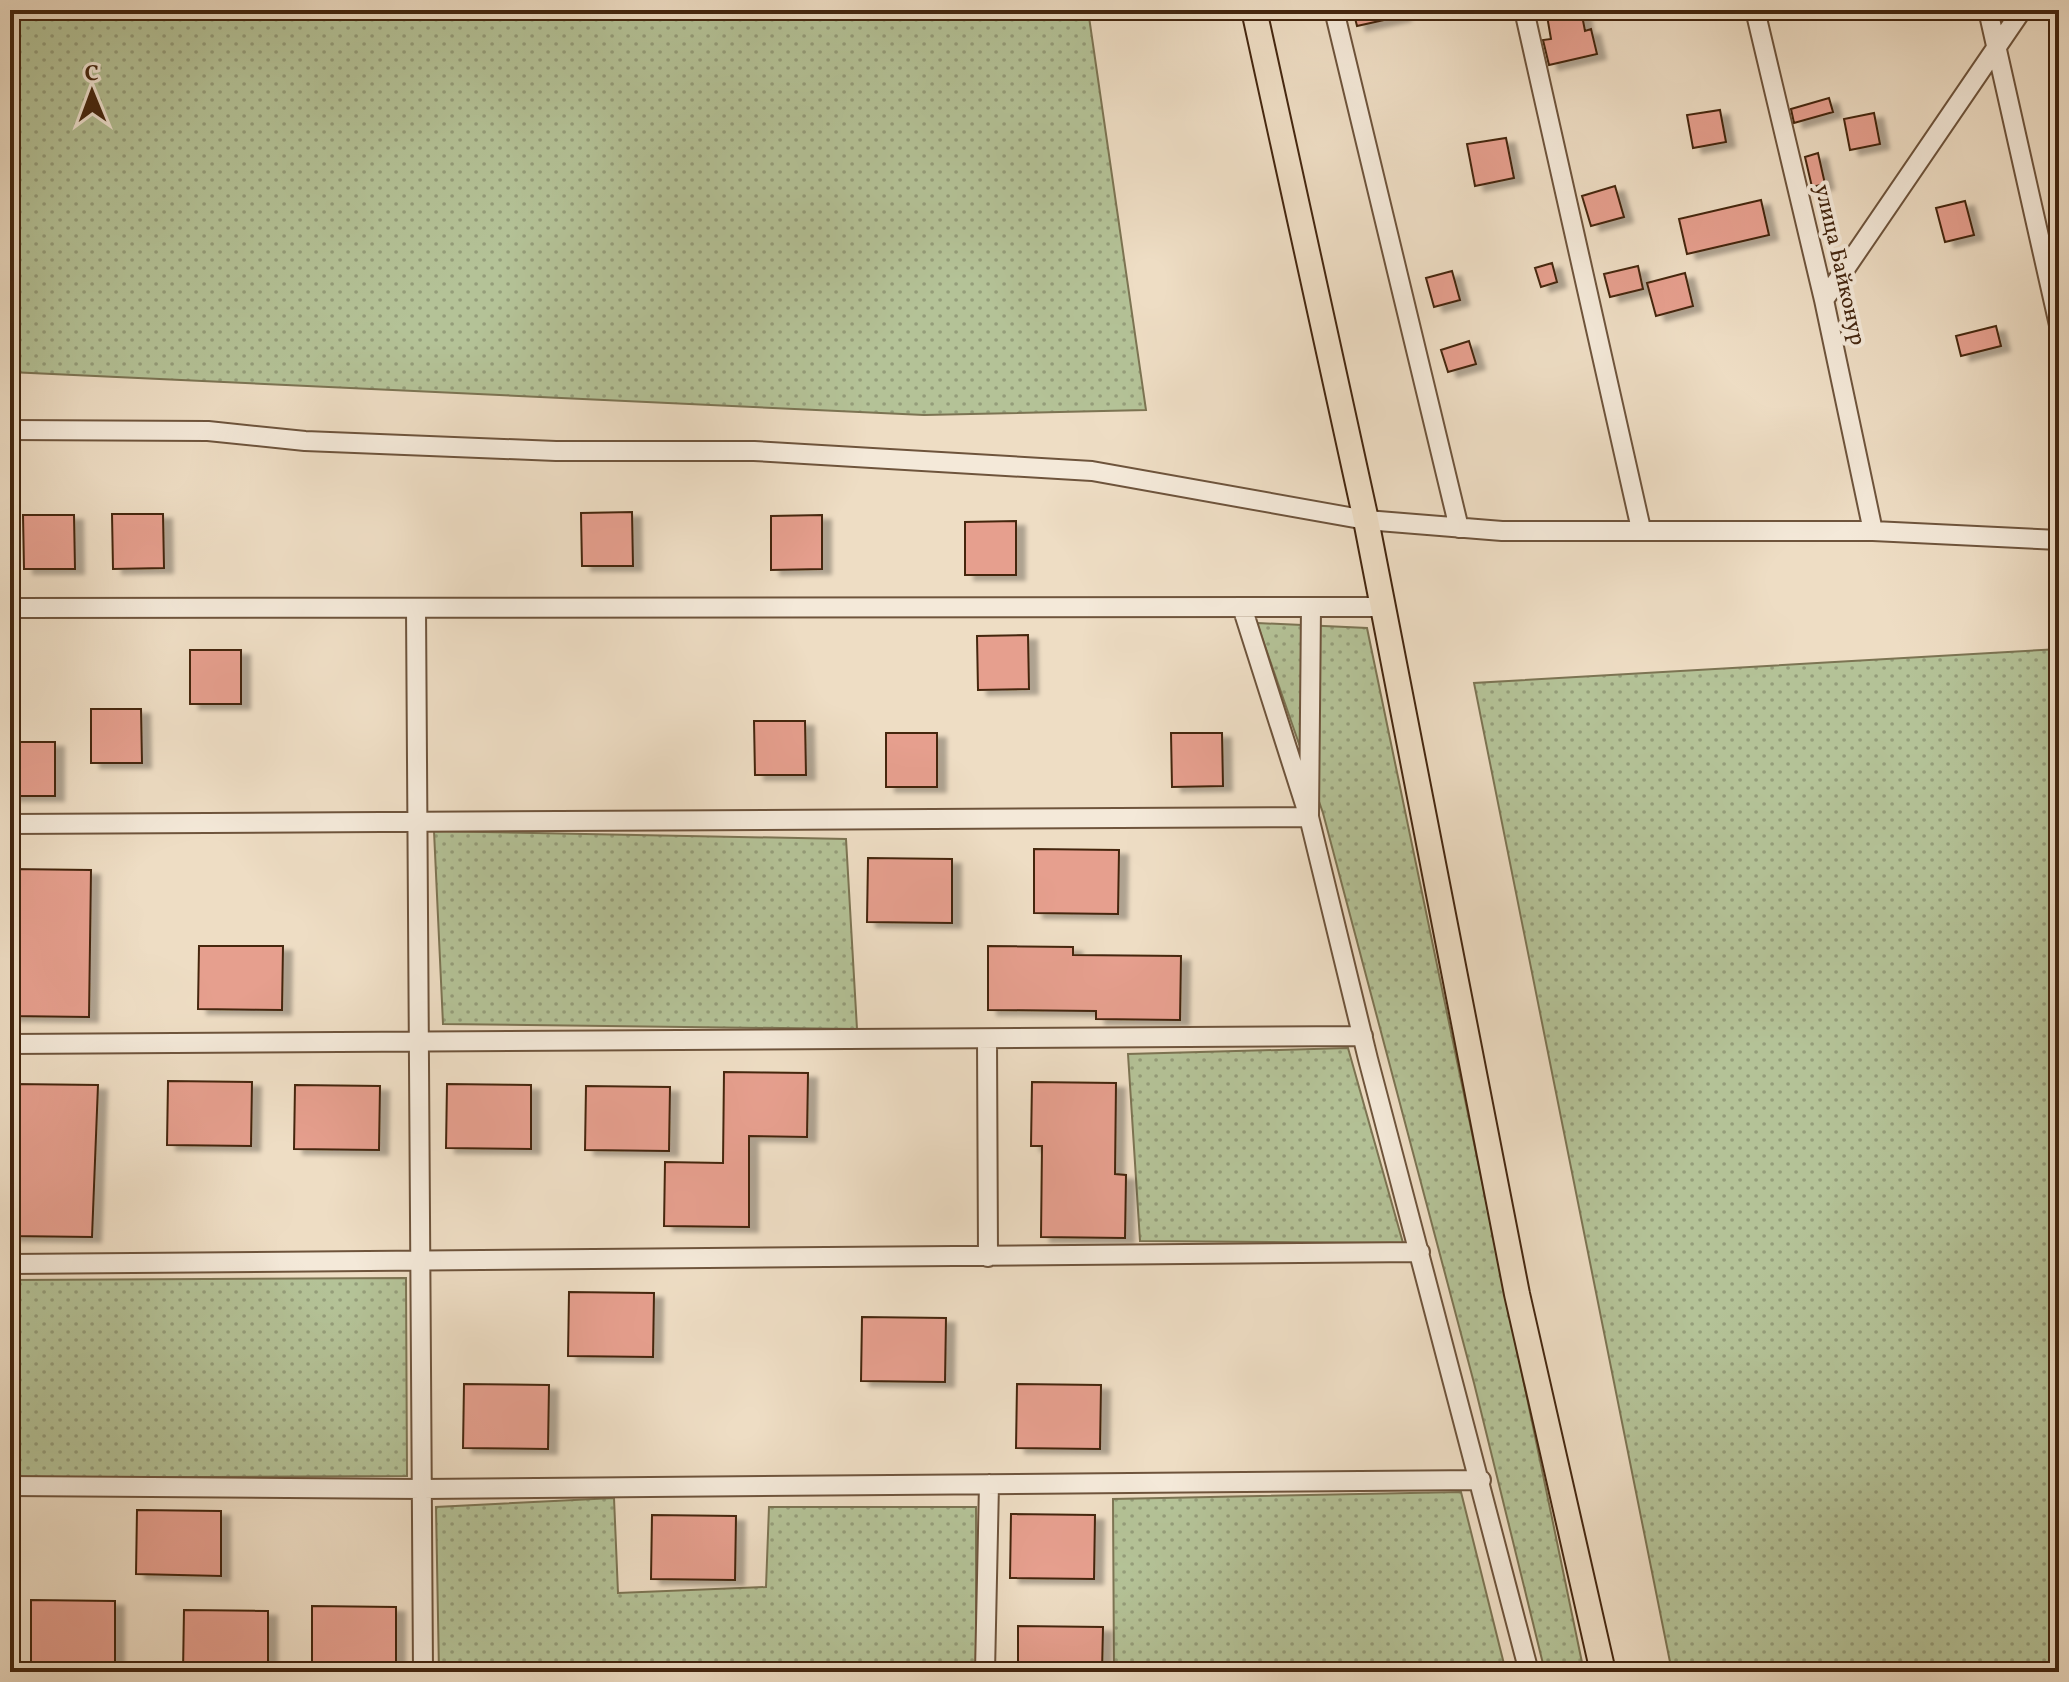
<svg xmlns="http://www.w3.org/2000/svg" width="2069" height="1682" font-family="Vollkorn,serif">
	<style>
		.grass { fill: url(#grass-dots); stroke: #7c7453; stroke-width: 2 }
		.building { fill: #e69f8e; stroke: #44260f; stroke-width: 2; filter: url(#shadow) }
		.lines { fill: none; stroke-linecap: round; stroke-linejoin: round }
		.minor-casing { stroke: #6e543c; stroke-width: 22 }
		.major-casing { stroke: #44260f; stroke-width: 28 }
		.minor { stroke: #f4e9d9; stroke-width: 18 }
		.major { stroke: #eeddc4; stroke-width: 24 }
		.labels { text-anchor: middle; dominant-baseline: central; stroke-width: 8; stroke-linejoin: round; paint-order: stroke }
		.street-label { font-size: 22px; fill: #44260f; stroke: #f4e9d9 }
	</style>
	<defs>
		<pattern id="grass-dots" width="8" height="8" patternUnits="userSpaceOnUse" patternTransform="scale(2)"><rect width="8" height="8" fill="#b4c297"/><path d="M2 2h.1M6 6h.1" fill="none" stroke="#949d7a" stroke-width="1.8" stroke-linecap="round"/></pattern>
		<filter id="shadow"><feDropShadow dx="9" dy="5" stdDeviation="2" flood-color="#0004"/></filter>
	</defs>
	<rect width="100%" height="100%" fill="#eeddc4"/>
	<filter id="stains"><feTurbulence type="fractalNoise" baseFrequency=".0025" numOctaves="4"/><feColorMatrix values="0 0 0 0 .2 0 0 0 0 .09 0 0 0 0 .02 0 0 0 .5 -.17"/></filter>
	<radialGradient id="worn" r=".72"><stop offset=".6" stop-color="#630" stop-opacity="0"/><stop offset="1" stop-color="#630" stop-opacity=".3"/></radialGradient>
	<path class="grass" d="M 10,10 L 1088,10 L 1146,410 L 924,415 L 10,372 Z
		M 1257,623 L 1367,628 L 1584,1672 L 1545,1672 L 1474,1383 L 1323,813 Z
		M 2059,649 L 2059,1672 L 1672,1672 L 1474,683 Z
		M 434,831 L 846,839 L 857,1029 L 443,1024 Z
		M 1348,1048 L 1403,1243 L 1140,1241 L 1128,1054 Z
		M 406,1278 L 407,1476 L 10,1478 L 10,1280 Z
		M 1461,1492 L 1506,1672 L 1114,1672 L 1113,1499 Z
		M 614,1498 L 618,1593 L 766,1587 L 769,1507 L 976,1507 L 976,1672 L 439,1672 L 436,1507 Z"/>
	<path class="building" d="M 1353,10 L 1401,10 L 1402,16 L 1357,26 Z
		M 1546,10 L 1581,10 L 1585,31 L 1591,29 L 1597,54 L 1549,65 L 1543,40 L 1551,39 Z
		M 1829,98 L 1833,112 L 1794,123 L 1791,109 Z
		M 1720,110 L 1726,142 L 1693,148 L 1687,115 Z
		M 1874,113 L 1880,144 L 1850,150 L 1844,119 Z
		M 1506,138 L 1514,178 L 1475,186 L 1467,144 Z
		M 1818,153 L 1825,184 L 1812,187 L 1805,157 Z
		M 1615,186 L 1624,217 L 1591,226 L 1582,196 Z
		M 1761,200 L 1769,235 L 1687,254 L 1679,219 Z
		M 1965,201 L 1974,235 L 1945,242 L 1936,208 Z
		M 1552,263 L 1557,282 L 1541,287 L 1535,268 Z
		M 1638,266 L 1643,289 L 1610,297 L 1604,274 Z
		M 1452,271 L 1460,300 L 1434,307 L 1426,278 Z
		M 1685,273 L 1693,306 L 1656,316 L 1647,283 Z
		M 1996,326 L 2001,346 L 1961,356 L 1956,336 Z
		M 1469,341 L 1476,364 L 1448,372 L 1441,350 Z
		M 632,512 L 633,566 L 582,566 L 581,513 Z
		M 112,514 L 163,514 L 164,568 L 113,569 Z
		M 23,515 L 74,515 L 75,569 L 24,569 Z
		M 822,515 L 822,569 L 771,570 L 771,516 Z
		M 1016,521 L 1016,575 L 965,575 L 965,522 Z
		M 1028,635 L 1029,689 L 978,690 L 977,636 Z
		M 190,650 L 241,650 L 241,704 L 190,704 Z
		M 91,709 L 141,709 L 142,763 L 91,763 Z
		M 754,721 L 805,721 L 806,775 L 755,775 Z
		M 886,733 L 937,733 L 937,787 L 886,787 Z
		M 1171,733 L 1222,733 L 1223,786 L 1172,787 Z
		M 10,742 L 55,742 L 55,796 L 10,796 Z
		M 1034,849 L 1119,850 L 1118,914 L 1034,913 Z
		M 868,858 L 952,859 L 952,923 L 867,922 Z
		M 10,869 L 91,870 L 89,1017 L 10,1016 Z
		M 199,946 L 283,946 L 282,1010 L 198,1009 Z
		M 988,946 L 1073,947 L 1073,955 L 1181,956 L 1180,1020 L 1096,1019 L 1096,1011 L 988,1010 Z
		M 724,1072 L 808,1073 L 807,1137 L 749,1136 L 749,1227 L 664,1226 L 665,1162 L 723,1163 Z
		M 168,1081 L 252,1082 L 251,1146 L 167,1145 Z
		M 1032,1082 L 1116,1083 L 1115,1174 L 1126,1175 L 1125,1238 L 1041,1237 L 1042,1146 L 1031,1146 Z
		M 14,1084 L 98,1085 L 92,1237 L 10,1236 Z
		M 447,1084 L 531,1085 L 531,1149 L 446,1148 Z
		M 295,1085 L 380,1086 L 379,1150 L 294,1149 Z
		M 586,1086 L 670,1087 L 669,1151 L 585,1150 Z
		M 569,1292 L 654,1293 L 653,1357 L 568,1356 Z
		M 862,1317 L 946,1318 L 945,1382 L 861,1381 Z
		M 464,1384 L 549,1385 L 548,1449 L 463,1448 Z
		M 1017,1384 L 1101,1385 L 1100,1449 L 1016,1448 Z
		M 137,1510 L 221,1511 L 221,1576 L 136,1574 Z
		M 1011,1514 L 1095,1515 L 1094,1579 L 1010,1578 Z
		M 652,1515 L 736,1516 L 735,1580 L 651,1579 Z
		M 31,1600 L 115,1601 L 115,1664 L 31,1663 Z
		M 312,1606 L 396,1607 L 396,1671 L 312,1670 Z
		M 184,1610 L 268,1611 L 268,1672 L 183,1672 Z
		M 1018,1626 L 1103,1627 L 1102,1672 L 1018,1672 Z"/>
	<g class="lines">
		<defs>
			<path id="minor" d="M 1334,10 L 1459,528
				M 1524,10 L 1641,529
				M 1755,10 L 1824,300 L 1873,531
				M 1988,10 L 2059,325
				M 1824,300 L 2022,10
				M 10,430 L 208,431 L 305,441 L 556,451 L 754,451 L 1092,471 L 1366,520 L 1502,531 L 1873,531 L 2059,540
				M 1242,607 L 1309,817 L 1368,1059 L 1529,1672
				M 10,608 L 1383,607
				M 416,608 L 423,1672
				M 10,824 L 1309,817 L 1311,607
				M 987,1039 L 988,1257
				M 10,1044 L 1363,1036
				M 10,1264 L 1420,1252
				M 10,1486 L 422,1489 L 1481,1480
				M 985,1672 L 989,1484"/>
			<path id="major" d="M 1254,10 L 1366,520 L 1517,1294 L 1603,1672"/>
		</defs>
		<use href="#minor" class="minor-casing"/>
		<use href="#major" class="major-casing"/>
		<use href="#minor" class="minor"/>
		<use href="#major" class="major"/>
	</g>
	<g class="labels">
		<g class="street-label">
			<text transform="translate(1839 265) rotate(77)">улица Байконур</text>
		</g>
	</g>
	<rect width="2069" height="1682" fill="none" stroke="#eeddc4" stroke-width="40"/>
	<rect x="12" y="12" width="2045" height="1658" fill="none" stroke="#44260f" stroke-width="4"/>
	<rect x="20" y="20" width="2029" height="1642" fill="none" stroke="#44260f" stroke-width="2"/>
	<g transform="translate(92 92) rotate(359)" stroke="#f4e9d9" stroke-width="6" paint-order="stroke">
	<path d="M0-6L14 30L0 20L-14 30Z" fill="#44260f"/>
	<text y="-12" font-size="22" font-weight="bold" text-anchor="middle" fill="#44260f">С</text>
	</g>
	<rect width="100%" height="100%" filter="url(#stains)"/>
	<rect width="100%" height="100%" fill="url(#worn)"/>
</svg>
